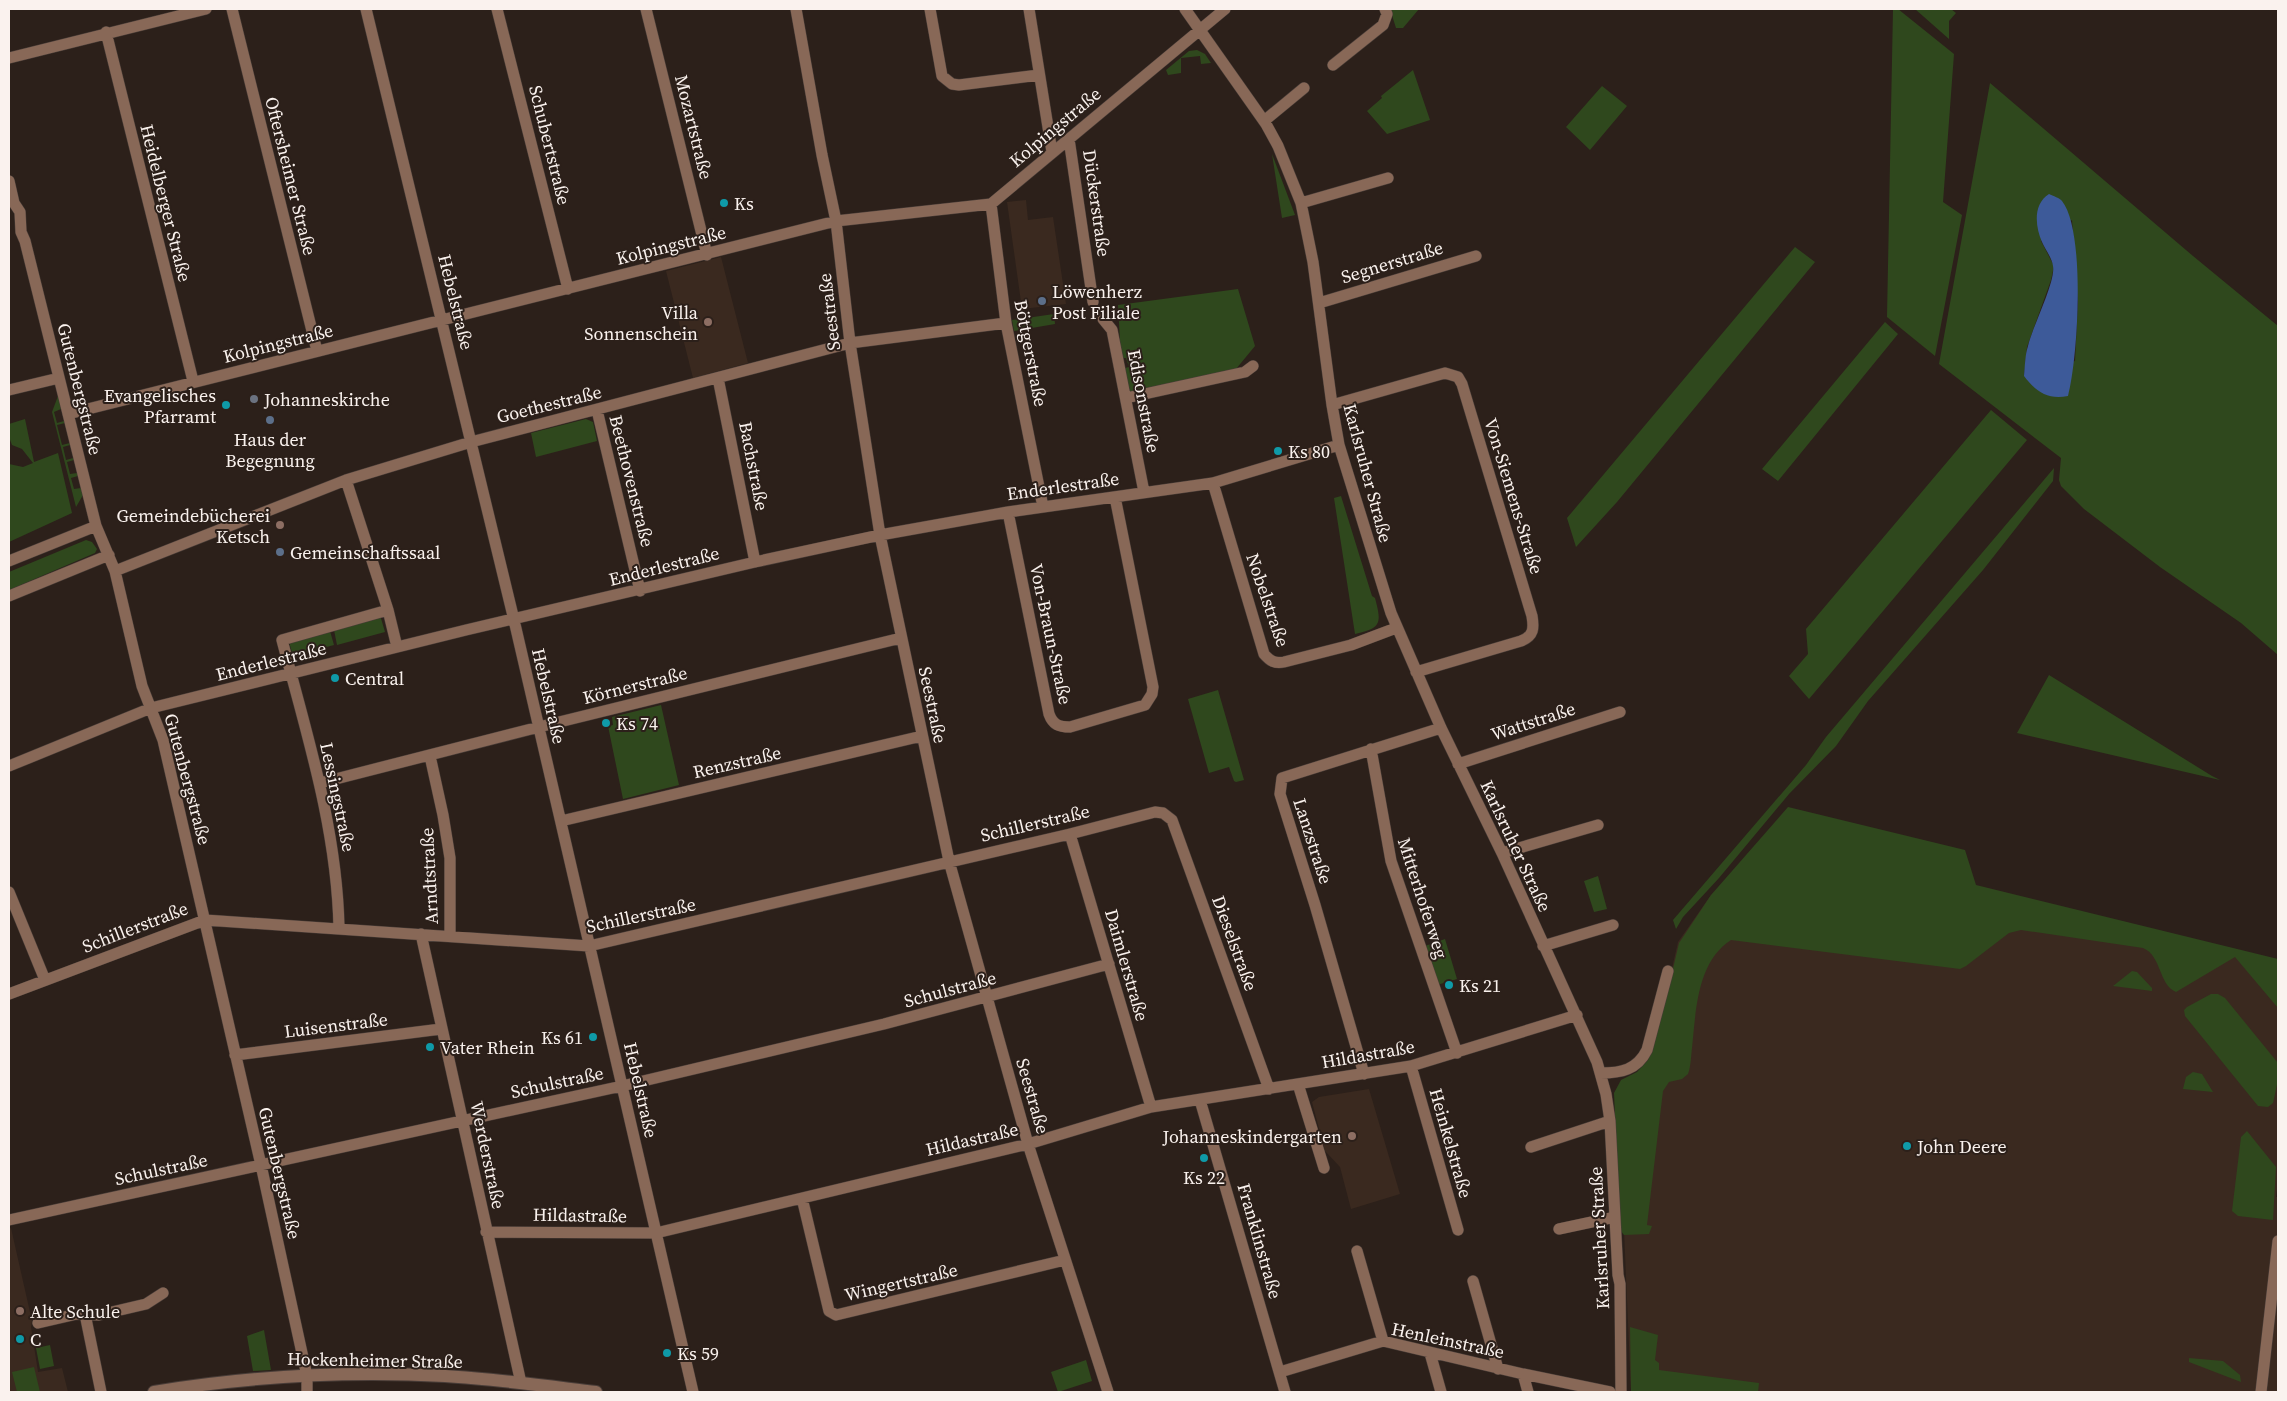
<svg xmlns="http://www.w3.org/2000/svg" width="2287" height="1401" font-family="'Source Serif 4',serif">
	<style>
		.built { fill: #3a291f }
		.green { fill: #2f481d; fill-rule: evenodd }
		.water { fill: #3d5a99 }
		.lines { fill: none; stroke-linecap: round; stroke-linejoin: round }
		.minor-casing { stroke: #493d38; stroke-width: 12 }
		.tertiary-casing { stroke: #493d38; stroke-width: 14 }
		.minor { stroke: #886857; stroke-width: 11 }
		.tertiary { stroke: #886857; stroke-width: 12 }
		.culture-dot { fill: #0f9aa8; stroke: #2c201a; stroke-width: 2 }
		.service-dot { fill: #5c6f8a; stroke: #2c201a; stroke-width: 2 }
		.education-dot { fill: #8d6e63; stroke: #2c201a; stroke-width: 2 }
		.worship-dot { fill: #6b7280; stroke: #2c201a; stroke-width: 2 }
		.labels { text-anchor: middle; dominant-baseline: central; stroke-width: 4; stroke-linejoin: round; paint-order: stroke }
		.street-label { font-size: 18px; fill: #faf2ee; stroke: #2c201a }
		.poi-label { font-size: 18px; fill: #faf2ee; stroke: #2c201a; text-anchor: start }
	</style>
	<rect width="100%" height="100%" fill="#2c201a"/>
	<path class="built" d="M 1026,200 L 1028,220 L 1053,217 L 1066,304 L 1022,309 L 1007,202 Z
		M 721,257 L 748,363 L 693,378 L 666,271 Z
		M 1711,895 L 1972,915 L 2237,957 L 2278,1007 L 2278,1182 L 2276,1197 L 2278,1197 L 2278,1392 L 1631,1392 L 1618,1091 L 1642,1069 L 1652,1056 L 1678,942 Z
		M 1369,1089 L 1400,1194 L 1351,1209 L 1340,1167 L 1325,1151 L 1312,1102 L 1319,1097 Z
		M 11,1228 L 32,1321 L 31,1327 L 38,1372 L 62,1368 L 68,1392 L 9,1392 L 9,1229 Z"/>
	<path class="green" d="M 1390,9 L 1419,9 L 1403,28 L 1396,28 Z
		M 1893,9 L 1898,9 L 1954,54 L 1943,202 L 1962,215 L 1935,356 L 1887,317 Z
		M 1915,9 L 1951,9 L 1956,13 L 1949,21 L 1949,39 Z
		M 1197,50 L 1205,54 L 1211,63 L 1201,64 L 1200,56 L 1181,58 L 1181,73 L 1168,75 L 1166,70 L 1189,51 Z
		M 1413,70 L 1430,120 L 1387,134 L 1367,111 L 1382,98 L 1381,96 Z
		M 1990,83 L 2193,256 L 2278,326 L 2278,655 L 2241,623 L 2160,567 L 2084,509 L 2061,486 L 2059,480 L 2061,458 L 1939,364 ZM 2072,220 L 2078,302 L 2075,361 L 2024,376 L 2027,347 L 2051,280 L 2054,266 L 2041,241 Z
		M 1602,86 L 1627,106 L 1590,150 L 1566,127 Z
		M 1272,154 L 1295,215 L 1282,218 Z
		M 1795,247 L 1815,262 L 1617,502 L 1576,547 L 1567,518 Z
		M 1238,289 L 1255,346 L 1236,369 L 1130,392 L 1125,368 L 1129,367 L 1126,358 L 1123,358 L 1120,341 L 1118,305 Z
		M 1054,314 L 1055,324 L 1014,331 L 1012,320 Z
		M 1885,322 L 1898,334 L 1778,481 L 1762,469 Z
		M 58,396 L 61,409 L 54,412 L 57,423 L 64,421 L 65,423 L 57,425 L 62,445 L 70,443 L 70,445 L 63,447 L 66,460 L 73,458 L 74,460 L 67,462 L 70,474 L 77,473 L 78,476 L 71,478 L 74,489 L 81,488 L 83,495 L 76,507 L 52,412 Z
		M 1991,410 L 2027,440 L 1809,699 L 1789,676 L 1808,654 L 1806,629 Z
		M 25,419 L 34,462 L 58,453 L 72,513 L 9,542 L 9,464 L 23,467 L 33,463 L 22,449 L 12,445 L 9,437 L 9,424 Z
		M 586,419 L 593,422 L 597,441 L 536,457 L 531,433 Z
		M 2054,468 L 2053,481 L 1983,570 L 1868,701 L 1836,746 L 1789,794 L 1719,878 L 1683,917 L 1676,929 L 1673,920 L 1806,765 L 1826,737 Z
		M 1341,496 L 1372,596 L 1375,598 C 1382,624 1381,628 1355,634 L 1334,498 Z
		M 86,540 L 92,542 L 97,549 L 95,553 L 9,590 L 9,572 Z
		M 380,615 L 385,632 L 337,645 L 334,630 Z
		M 330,631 L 334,645 L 293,656 L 289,642 Z
		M 2049,675 L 2212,776 L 2220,780 L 2017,733 Z
		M 1218,690 L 1244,780 L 1236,782 L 1234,781 L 1229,767 L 1209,773 L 1188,699 Z
		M 661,705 L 679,785 L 623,799 L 608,726 L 613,725 L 612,717 Z
		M 1788,807 L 1965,850 L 1976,885 L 2278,959 L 2278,1008 L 2235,957 L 2176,992 C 2158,984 2162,956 2143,948 L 2021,930 L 2009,933 L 1966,966 L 1960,969 L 1731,940 C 1697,962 1696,1010 1692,1048 C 1691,1056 1691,1066 1688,1074 L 1682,1079 L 1669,1082 L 1663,1091 L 1647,1225 L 1652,1226 L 1649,1234 L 1624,1235 L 1620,1230 L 1614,1093 L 1621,1080 L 1637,1072 L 1648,1060 L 1664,1007 L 1679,943 L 1711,895 Z
		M 1598,876 L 1607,909 L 1594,912 L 1584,881 Z
		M 1445,939 L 1457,979 L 1437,985 L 1425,946 Z
		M 2132,971 L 2137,972 L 2152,988 L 2152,991 L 2113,986 Z
		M 2211,994 L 2218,994 L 2225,998 L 2278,1063 L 2278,1080 L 2273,1103 L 2268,1107 L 2258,1106 L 2185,1016 L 2184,1010 L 2187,1007 Z
		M 2193,1072 L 2202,1074 L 2213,1092 L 2183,1089 L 2186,1077 Z
		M 2247,1131 L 2276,1167 L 2273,1220 L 2238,1216 L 2232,1211 L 2241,1137 Z
		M 1630,1327 L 1658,1335 L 1655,1360 L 1659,1363 L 1659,1370 L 1759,1383 L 1758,1392 L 1631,1392 Z
		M 264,1330 L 271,1370 L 253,1371 L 247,1336 Z
		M 50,1345 L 54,1366 L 40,1369 L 36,1348 Z
		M 2189,1358 L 2223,1361 L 2240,1375 L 2241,1382 L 2189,1362 Z
		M 1086,1360 L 1092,1381 L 1058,1392 L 1051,1372 Z
		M 34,1367 L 40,1392 L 17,1392 L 12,1372 Z"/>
	<path class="water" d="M 2049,194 C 2053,196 2060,198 2062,201 C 2086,231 2078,359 2068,396 C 2048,400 2036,392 2024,376 C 2025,366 2025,355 2028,346 C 2032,328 2056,281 2053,266 C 2052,258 2045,249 2042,242 C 2035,226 2033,204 2049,194 Z"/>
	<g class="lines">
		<defs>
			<path id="minor" d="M 232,9 L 317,351
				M 366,9 L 514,620 L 693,1392
				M 497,9 L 568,289
				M 646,9 L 707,255
				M 796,9 L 822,155 L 836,221 L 850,343 L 880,535 L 949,861 L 1028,1144 L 1108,1392
				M 930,9 L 942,76 L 952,84 L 959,85 L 1039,75
				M 1029,9 L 1052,152
				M 1185,9 L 1266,124 L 1278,146 L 1301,203 L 1313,262 L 1332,405 L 1339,445 L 1391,613 L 1441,728 L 1502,853 L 1597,1062 L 1606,1094 L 1610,1121 L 1618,1275 L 1620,1284 L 1621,1392
				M 106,32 L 193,381
				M 9,58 L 206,9
				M 1333,65 L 1383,25 L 1387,14 L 1385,9
				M 1264,121 L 1304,88
				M 1069,139 L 1093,302
				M 9,181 L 14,203 L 20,212 L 21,232 L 25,241 L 96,526 L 115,571 L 142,686 L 163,740 L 261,1165 L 307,1376 L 307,1392
				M 1301,203 L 1388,178
				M 991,204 L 1006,323 L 1043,507
				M 1319,303 L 1476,256
				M 1103,319 L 1112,330 L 1144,492
				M 718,378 L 755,562
				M 9,390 L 59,378
				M 1126,398 L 1245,372 L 1253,366
				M 1332,405 L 1445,373 L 1458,377 L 1462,384 L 1532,616 C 1534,628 1534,636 1521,641 L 1416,672
				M 597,410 L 640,591
				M 68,414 L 836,221 L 991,204 L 1225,9
				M 346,480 L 388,610 L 397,647
				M 1213,483 L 1264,654 C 1270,661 1275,664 1284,662 L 1351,645 L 1396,628
				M 1008,512 L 1049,714 C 1053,725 1059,727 1070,727 L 1145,705 L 1152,694 L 1153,687 L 1115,497
				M 9,561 L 96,526
				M 115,571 L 346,480 L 471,442 L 850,343 L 1006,323
				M 9,596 L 109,555
				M 1371,749 L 1391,861 L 1457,1053
				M 430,756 L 443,815 L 450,858 L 450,935
				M 1458,764 L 1620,712
				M 9,766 L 151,708 L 466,630 L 755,562 L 880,535 L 1008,512 L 1213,483 L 1339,445
				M 320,783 L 543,726 L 901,638
				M 561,821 L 922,736
				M 1070,834 L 1151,1107
				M 1502,853 L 1598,825
				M 9,892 L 45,980
				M 339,928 C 337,829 307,735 282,640 L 388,610
				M 421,934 L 521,1383
				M 1543,946 L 1613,925
				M 9,994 L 205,920 L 589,946 L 1070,834 L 1155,812 L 1163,813 L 1172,820 L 1269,1089
				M 235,1055 L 441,1029
				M 1411,1066 L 1458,1230
				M 1601,1073 C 1621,1073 1637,1070 1647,1050 L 1668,971
				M 1364,1074 L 1315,905 L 1280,794 L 1282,778 L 1441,728
				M 1298,1084 L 1324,1168
				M 1200,1100 L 1285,1392
				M 1531,1147 L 1610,1121
				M 802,1198 L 829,1311 L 836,1315 L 1065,1260
				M 9,1220 L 622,1086 L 884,1024 L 1109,964
				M 1559,1229 L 1615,1217
				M 486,1232 L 656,1233 L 1028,1144 L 1151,1107 L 1411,1066 L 1577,1015
				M 1357,1251 L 1383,1341
				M 1473,1281 L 1498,1369
				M 85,1314 L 101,1392
				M 38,1323 L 77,1314 L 99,1315 L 146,1304 L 163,1293
				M 1430,1353 L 1441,1392
				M 1280,1372 L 1383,1341 L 1523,1374 L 1610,1392
				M 1523,1374 L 1528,1392
				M 2261,1392 L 2278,1241"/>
			<path id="tertiary" d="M 154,1392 C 250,1376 348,1371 445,1376 C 495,1379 546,1386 596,1392"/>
		</defs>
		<use href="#minor" class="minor-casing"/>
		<use href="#tertiary" class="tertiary-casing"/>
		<use href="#minor" class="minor"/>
		<use href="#tertiary" class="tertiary"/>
	</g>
	<g class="culture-dot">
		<circle cx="724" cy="203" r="5"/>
		<circle cx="226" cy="405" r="5"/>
		<circle cx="1278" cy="451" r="5"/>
		<circle cx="335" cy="678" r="5"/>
		<circle cx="606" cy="723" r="5"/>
		<circle cx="1449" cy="985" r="5"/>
		<circle cx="593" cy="1037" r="5"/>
		<circle cx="430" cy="1047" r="5"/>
		<circle cx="1907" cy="1146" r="5"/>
		<circle cx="1204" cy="1158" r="5"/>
		<circle cx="20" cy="1339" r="5"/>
		<circle cx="667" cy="1353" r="5"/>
	</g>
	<g class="service-dot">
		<circle cx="1042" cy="301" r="5"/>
		<circle cx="270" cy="420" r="5"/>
		<circle cx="280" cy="552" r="5"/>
	</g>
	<g class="education-dot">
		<circle cx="708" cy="322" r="5"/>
		<circle cx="280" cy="525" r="5"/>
		<circle cx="1352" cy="1136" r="5"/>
		<circle cx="20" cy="1311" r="5"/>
	</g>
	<circle class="worship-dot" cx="254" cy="399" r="5"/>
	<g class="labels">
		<g class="street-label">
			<text transform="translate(694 127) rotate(76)">Mozartstraße</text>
			<text transform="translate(1055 127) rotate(-40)">Kolpingstraße</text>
			<text transform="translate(550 145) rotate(76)">Schubertstraße</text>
			<text transform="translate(291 176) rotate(76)">Oftersheimer Straße</text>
			<text transform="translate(166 203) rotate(76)">Heidelberger Straße</text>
			<text transform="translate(1097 203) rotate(82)">Dückerstraße</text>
			<text transform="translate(671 245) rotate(-14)">Kolpingstraße</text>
			<text transform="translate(1392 262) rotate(-17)">Segnerstraße</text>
			<text transform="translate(456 302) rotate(76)">Hebelstraße</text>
			<text transform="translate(829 312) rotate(-97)">Seestraße</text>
			<text transform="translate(278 343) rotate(-14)">Kolpingstraße</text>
			<text transform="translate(1031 353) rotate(79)">Böttgerstraße</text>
			<text transform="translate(80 389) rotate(76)">Gutenbergstraße</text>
			<text transform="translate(1144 401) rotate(79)">Edisonstraße</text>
			<text transform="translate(549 404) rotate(-14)">Goethestraße</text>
			<text transform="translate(754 466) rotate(79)">Bachstraße</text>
			<text transform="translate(1368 473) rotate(75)">Karlsruher Straße</text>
			<text transform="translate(632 481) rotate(76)">Beethovenstraße</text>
			<text transform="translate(1063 486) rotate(-8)">Enderlestraße</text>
			<text transform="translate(1514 496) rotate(73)">Von-Siemens-Straße</text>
			<text transform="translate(664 566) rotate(-14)">Enderlestraße</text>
			<text transform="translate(1268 600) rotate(71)">Nobelstraße</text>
			<text transform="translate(1051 634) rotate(78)">Von-Braun-Straße</text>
			<text transform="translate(271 661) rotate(-14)">Enderlestraße</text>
			<text transform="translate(635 685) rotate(-14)">Körnerstraße</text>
			<text transform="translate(549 696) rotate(77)">Hebelstraße</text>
			<text transform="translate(933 705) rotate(78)">Seestraße</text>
			<text transform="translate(1533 721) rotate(-18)">Wattstraße</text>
			<text transform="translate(737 762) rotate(-13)">Renzstraße</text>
			<text transform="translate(188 779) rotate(75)">Gutenbergstraße</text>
			<text transform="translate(338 797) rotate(78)">Lessingstraße</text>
			<text transform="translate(1035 823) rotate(-13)">Schillerstraße</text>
			<text transform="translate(1313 841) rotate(72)">Lanzstraße</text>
			<text transform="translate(1516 846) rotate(65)">Karlsruher Straße</text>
			<text transform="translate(429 876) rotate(-93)">Arndtstraße</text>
			<text transform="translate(1423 898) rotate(72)">Mitterhoferweg</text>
			<text transform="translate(641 915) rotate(-12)">Schillerstraße</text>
			<text transform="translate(135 927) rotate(-21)">Schillerstraße</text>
			<text transform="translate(1235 943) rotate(70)">Dieselstraße</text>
			<text transform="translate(1127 965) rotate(74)">Daimlerstraße</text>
			<text transform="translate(950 989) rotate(-15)">Schulstraße</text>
			<text transform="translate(336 1025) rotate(-7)">Luisenstraße</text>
			<text transform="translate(1368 1054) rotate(-10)">Hildastraße</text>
			<text transform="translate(557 1082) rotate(-12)">Schulstraße</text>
			<text transform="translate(641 1090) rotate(77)">Hebelstraße</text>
			<text transform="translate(1033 1096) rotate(74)">Seestraße</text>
			<text transform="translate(972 1139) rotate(-13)">Hildastraße</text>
			<text transform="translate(1451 1143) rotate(74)">Heinkelstraße</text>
			<text transform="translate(488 1155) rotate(78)">Werderstraße</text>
			<text transform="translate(161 1169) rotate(-12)">Schulstraße</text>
			<text transform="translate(280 1173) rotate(77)">Gutenbergstraße</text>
			<text transform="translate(580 1215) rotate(1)">Hildastraße</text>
			<text transform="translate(1599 1238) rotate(-93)">Karlsruher Straße</text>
			<text transform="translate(1260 1241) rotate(74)">Franklinstraße</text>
			<text transform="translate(901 1282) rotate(-13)">Wingertstraße</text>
			<text transform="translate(1448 1340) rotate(12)">Henleinstraße</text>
			<text transform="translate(375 1360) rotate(1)">Hockenheimer Straße</text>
		</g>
		<g class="poi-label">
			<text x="734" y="203">Ks</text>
			<text x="1052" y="291">Löwenherz<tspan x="1052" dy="21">Post Filiale</tspan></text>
			<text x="698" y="312" text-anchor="end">Villa<tspan x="698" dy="21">Sonnenschein</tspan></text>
			<text x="216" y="395" text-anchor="end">Evangelisches<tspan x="216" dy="21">Pfarramt</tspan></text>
			<text x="264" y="399">Johanneskirche</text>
			<text x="270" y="439" text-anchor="middle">Haus der<tspan x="270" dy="21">Begegnung</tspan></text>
			<text x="1288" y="451">Ks 80</text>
			<text x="270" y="515" text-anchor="end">Gemeindebücherei<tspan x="270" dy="21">Ketsch</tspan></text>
			<text x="290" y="552">Gemeinschaftssaal</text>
			<text x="345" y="678">Central</text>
			<text x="616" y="723">Ks 74</text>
			<text x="1459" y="985">Ks 21</text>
			<text x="583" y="1037" text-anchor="end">Ks 61</text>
			<text x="440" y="1047">Vater Rhein</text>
			<text x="1342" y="1136" text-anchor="end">Johanneskindergarten</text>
			<text x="1917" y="1146">John Deere</text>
			<text x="1204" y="1177" text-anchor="middle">Ks 22</text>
			<text x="30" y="1311">Alte Schule</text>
			<text x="30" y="1339">C</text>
			<text x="677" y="1353">Ks 59</text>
		</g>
	</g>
	<rect width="2287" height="1401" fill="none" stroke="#faf2ee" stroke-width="20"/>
</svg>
